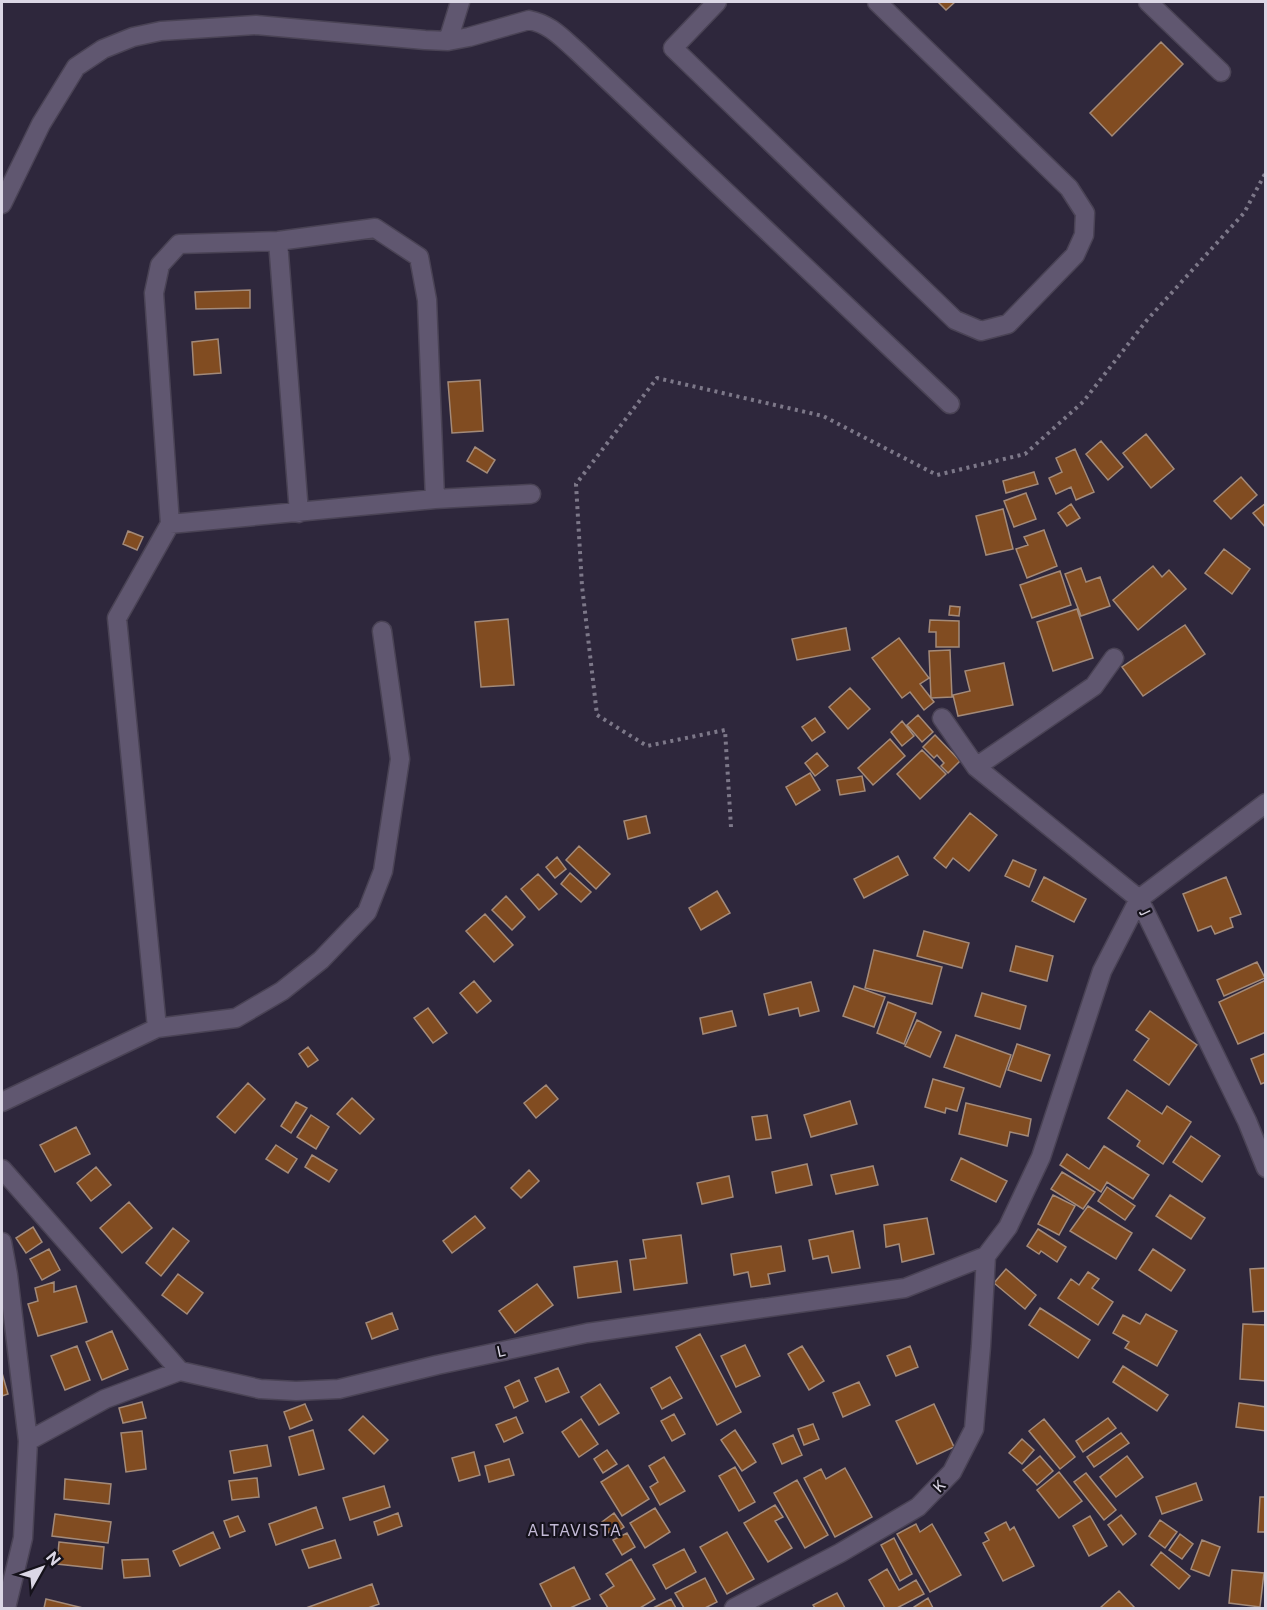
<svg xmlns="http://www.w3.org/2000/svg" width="1267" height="1610" font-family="'Public Sans',sans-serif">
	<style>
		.building { fill: #814c21; stroke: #a38a79; stroke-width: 1.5 }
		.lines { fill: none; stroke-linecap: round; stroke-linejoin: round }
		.minor-casing { stroke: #4a4355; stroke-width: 21 }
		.path { stroke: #7d7889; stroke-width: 4; stroke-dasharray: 3 4.5; stroke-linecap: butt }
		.minor { stroke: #605770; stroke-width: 18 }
		.labels { text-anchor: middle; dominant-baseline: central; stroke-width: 4.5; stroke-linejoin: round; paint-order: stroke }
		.street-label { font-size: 15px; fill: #dbd7e5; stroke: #15121b }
		.neighbourhood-label { font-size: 16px; letter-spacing: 1.5px; fill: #c3bad6; stroke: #15121b }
	</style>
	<rect width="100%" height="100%" fill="#2e273c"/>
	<path class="building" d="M 938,2 L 955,2 L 946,10 Z
		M 1161,42 L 1183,64 L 1112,136 L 1090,113 Z
		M 250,290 L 250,308 L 196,309 L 195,292 Z
		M 218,339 L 221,373 L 194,375 L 192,342 Z
		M 480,380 L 483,431 L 452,433 L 448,382 Z
		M 1146,434 L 1174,469 L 1151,488 L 1123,453 Z
		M 1101,441 L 1123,467 L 1108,480 L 1086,454 Z
		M 475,447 L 495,460 L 487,473 L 467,461 Z
		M 1075,449 L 1094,492 L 1076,500 L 1071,487 L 1056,494 L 1049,478 L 1062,472 L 1056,458 Z
		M 1034,472 L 1038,484 L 1006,493 L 1003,481 Z
		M 1241,477 L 1257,495 L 1231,519 L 1214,501 Z
		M 1026,493 L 1036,519 L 1014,527 L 1004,501 Z
		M 1266,503 L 1266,528 L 1253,513 Z
		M 1071,504 L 1080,518 L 1067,526 L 1058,513 Z
		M 1003,509 L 1013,549 L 986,555 L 976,516 Z
		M 1044,530 L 1057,566 L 1027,578 L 1016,549 L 1028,545 L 1024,537 Z
		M 128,531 L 143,537 L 137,550 L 123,544 Z
		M 1224,549 L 1250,569 L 1232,594 L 1205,573 Z
		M 1153,566 L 1162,577 L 1169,570 L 1186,589 L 1138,630 L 1113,600 Z
		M 1081,568 L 1086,582 L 1100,577 L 1110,606 L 1081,616 L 1065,574 Z
		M 1060,571 L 1071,605 L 1032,618 L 1020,585 Z
		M 950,606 L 960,607 L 959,616 L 949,615 Z
		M 1077,609 L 1093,658 L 1053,671 L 1037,622 Z
		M 508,619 L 514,685 L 481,687 L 475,622 Z
		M 930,620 L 959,621 L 959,647 L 936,647 L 936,632 L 929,632 Z
		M 1185,625 L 1205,654 L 1143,696 L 1122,667 Z
		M 846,628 L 850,650 L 797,660 L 792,639 Z
		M 899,638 L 929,678 L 920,684 L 934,702 L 924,710 L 910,692 L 902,698 L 872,658 Z
		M 950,650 L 952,697 L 931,698 L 929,651 Z
		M 1004,663 L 1013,705 L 958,716 L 953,695 L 970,691 L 965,671 Z
		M 850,688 L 870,709 L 848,729 L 829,707 Z
		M 918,715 L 933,732 L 922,742 L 907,725 Z
		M 815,718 L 825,732 L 812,741 L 802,727 Z
		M 902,721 L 914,736 L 902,746 L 891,732 Z
		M 935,735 L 960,761 L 948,773 L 941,766 L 944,763 L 937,755 L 934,758 L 923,747 Z
		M 890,739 L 905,756 L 873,785 L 858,768 Z
		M 922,750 L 946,774 L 920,799 L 897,774 Z
		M 817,753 L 828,766 L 815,776 L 805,763 Z
		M 810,773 L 820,790 L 796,805 L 786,787 Z
		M 862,776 L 865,791 L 840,795 L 837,780 Z
		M 970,813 L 997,835 L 969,871 L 953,858 L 946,868 L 934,858 Z
		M 646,816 L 650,833 L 628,839 L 624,821 Z
		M 579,846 L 610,874 L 596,889 L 566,860 Z
		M 898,856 L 908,875 L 864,898 L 854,879 Z
		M 557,857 L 566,869 L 555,878 L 546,867 Z
		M 1013,860 L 1036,870 L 1029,887 L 1005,876 Z
		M 570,873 L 591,892 L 581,902 L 561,884 Z
		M 538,874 L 557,894 L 539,910 L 521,889 Z
		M 1044,877 L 1086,899 L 1074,922 L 1032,901 Z
		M 1226,877 L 1241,914 L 1230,918 L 1233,927 L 1215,934 L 1211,926 L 1198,931 L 1183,894 Z
		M 717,891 L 730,913 L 701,930 L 689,908 Z
		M 506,896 L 525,917 L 512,930 L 492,910 Z
		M 485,914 L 513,945 L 494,962 L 466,931 Z
		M 924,931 L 969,943 L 962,968 L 917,956 Z
		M 1016,946 L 1053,956 L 1047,981 L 1010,971 Z
		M 874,950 L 942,967 L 932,1004 L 865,988 Z
		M 1257,962 L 1265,978 L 1224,996 L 1217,980 Z
		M 1266,980 L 1266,1032 L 1238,1044 L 1219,1002 Z
		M 474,981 L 491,1001 L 477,1013 L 460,993 Z
		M 811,982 L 819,1011 L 800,1016 L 798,1008 L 769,1015 L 764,994 Z
		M 854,986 L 885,997 L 874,1027 L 843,1016 Z
		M 982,993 L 1026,1006 L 1020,1029 L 975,1016 Z
		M 888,1002 L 916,1013 L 904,1044 L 877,1033 Z
		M 428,1008 L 447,1033 L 433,1043 L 414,1018 Z
		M 732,1011 L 736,1026 L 703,1034 L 700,1018 Z
		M 1150,1011 L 1197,1045 L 1169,1085 L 1134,1060 L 1149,1039 L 1136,1030 Z
		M 917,1020 L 941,1032 L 930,1057 L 905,1046 Z
		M 956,1035 L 1011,1055 L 1000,1087 L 944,1067 Z
		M 1017,1044 L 1050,1055 L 1041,1081 L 1008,1070 Z
		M 308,1047 L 318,1060 L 308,1067 L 299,1054 Z
		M 1266,1053 L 1266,1082 L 1261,1084 L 1251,1059 Z
		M 933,1079 L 964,1088 L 957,1111 L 946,1108 L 945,1113 L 925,1107 Z
		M 248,1083 L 265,1099 L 235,1133 L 217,1117 Z
		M 546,1085 L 558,1099 L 536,1118 L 524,1103 Z
		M 1127,1090 L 1162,1114 L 1167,1106 L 1191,1122 L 1163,1164 L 1137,1146 L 1140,1141 L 1108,1118 Z
		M 352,1098 L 374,1119 L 360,1134 L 337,1114 Z
		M 850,1101 L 857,1124 L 811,1137 L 804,1115 Z
		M 296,1102 L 307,1108 L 291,1133 L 281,1126 Z
		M 966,1103 L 1031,1119 L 1028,1136 L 1010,1132 L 1007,1146 L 959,1134 Z
		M 311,1115 L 329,1127 L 316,1149 L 297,1137 Z
		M 767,1115 L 771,1138 L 756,1140 L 752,1117 Z
		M 76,1127 L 90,1154 L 55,1172 L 40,1145 Z
		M 1191,1136 L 1220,1156 L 1202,1182 L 1173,1162 Z
		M 276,1145 L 297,1159 L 288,1173 L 266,1159 Z
		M 1104,1146 L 1149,1175 L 1133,1199 L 1107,1182 L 1101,1192 L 1060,1165 L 1067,1154 L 1089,1169 Z
		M 312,1155 L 337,1170 L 329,1182 L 305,1167 Z
		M 961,1158 L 1007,1181 L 996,1202 L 951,1180 Z
		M 807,1164 L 812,1185 L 776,1193 L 772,1172 Z
		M 873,1166 L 878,1185 L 836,1194 L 831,1175 Z
		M 96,1167 L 111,1185 L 91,1201 L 77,1183 Z
		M 529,1170 L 539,1181 L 521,1198 L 511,1188 Z
		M 1062,1172 L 1095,1192 L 1083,1209 L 1051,1189 Z
		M 729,1176 L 733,1197 L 702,1204 L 697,1183 Z
		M 1107,1187 L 1135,1206 L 1125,1220 L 1098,1201 Z
		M 1053,1195 L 1075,1206 L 1059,1235 L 1038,1224 Z
		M 1170,1195 L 1205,1218 L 1191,1239 L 1156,1216 Z
		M 129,1202 L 152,1228 L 122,1253 L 100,1228 Z
		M 1088,1206 L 1132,1233 L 1116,1259 L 1070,1231 Z
		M 475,1216 L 485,1228 L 452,1253 L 443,1241 Z
		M 927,1218 L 934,1254 L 902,1262 L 899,1244 L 886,1247 L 884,1225 Z
		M 33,1227 L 42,1242 L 26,1253 L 16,1238 Z
		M 173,1228 L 189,1241 L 161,1276 L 146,1263 Z
		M 1038,1229 L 1066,1247 L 1057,1262 L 1041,1251 L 1039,1254 L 1027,1246 Z
		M 853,1231 L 860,1268 L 832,1273 L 828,1256 L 813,1259 L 809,1240 Z
		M 681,1235 L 687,1283 L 634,1290 L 630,1260 L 646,1258 L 643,1240 Z
		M 781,1246 L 785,1271 L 768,1274 L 770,1284 L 751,1287 L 748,1272 L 734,1275 L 731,1254 Z
		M 49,1249 L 60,1270 L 42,1280 L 30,1259 Z
		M 1153,1249 L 1185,1270 L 1171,1291 L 1139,1270 Z
		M 617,1261 L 621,1292 L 578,1298 L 574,1267 Z
		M 1266,1268 L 1266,1311 L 1253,1312 L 1250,1269 Z
		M 1006,1269 L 1036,1295 L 1025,1309 L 994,1283 Z
		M 1088,1272 L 1099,1279 L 1092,1288 L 1113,1302 L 1098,1325 L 1058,1298 L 1071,1279 L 1079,1285 Z
		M 178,1274 L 203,1293 L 187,1314 L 162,1295 Z
		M 54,1282 L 54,1292 L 76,1286 L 87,1322 L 38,1336 L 28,1304 L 38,1301 L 35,1288 Z
		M 537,1284 L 553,1305 L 515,1333 L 499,1311 Z
		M 1040,1308 L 1090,1340 L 1078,1358 L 1029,1325 Z
		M 392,1313 L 398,1329 L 372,1339 L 366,1323 Z
		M 1146,1314 L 1177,1331 L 1157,1366 L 1125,1348 L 1129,1342 L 1113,1333 L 1123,1315 L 1140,1324 Z
		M 1243,1324 L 1266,1325 L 1266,1381 L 1240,1379 Z
		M 112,1331 L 128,1369 L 102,1380 L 86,1342 Z
		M 700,1334 L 741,1412 L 717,1425 L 676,1347 Z
		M 745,1345 L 760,1376 L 736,1387 L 721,1356 Z
		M 77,1346 L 90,1380 L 65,1390 L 51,1356 Z
		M 802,1346 L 824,1381 L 809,1390 L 788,1354 Z
		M 910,1346 L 918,1367 L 896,1376 L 887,1356 Z
		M 1123,1366 L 1168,1395 L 1157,1411 L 1113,1382 Z
		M 558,1368 L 569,1392 L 546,1402 L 535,1378 Z
		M 2,1373 L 8,1394 L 2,1396 Z
		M 670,1377 L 682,1398 L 662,1409 L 651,1388 Z
		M 519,1380 L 528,1401 L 514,1408 L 505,1387 Z
		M 859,1382 L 870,1405 L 843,1417 L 833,1393 Z
		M 600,1384 L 619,1413 L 599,1425 L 581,1397 Z
		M 142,1402 L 146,1418 L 123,1423 L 119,1408 Z
		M 1239,1403 L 1266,1407 L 1266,1431 L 1236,1427 Z
		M 305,1404 L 312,1420 L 290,1429 L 284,1412 Z
		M 934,1404 L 954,1447 L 917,1464 L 896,1421 Z
		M 674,1414 L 685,1434 L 672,1441 L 661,1421 Z
		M 363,1416 L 388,1440 L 374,1454 L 349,1430 Z
		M 516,1417 L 523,1433 L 504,1442 L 496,1425 Z
		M 1108,1418 L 1116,1428 L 1083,1452 L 1076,1441 Z
		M 581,1419 L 598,1444 L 579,1457 L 562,1432 Z
		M 1044,1419 L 1075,1457 L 1060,1469 L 1029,1431 Z
		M 813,1424 L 819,1439 L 804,1445 L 798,1429 Z
		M 313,1430 L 324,1469 L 299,1475 L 289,1437 Z
		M 735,1430 L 756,1462 L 742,1471 L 721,1440 Z
		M 142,1431 L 146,1469 L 126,1472 L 121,1433 Z
		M 1121,1433 L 1129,1443 L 1094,1467 L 1087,1457 Z
		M 793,1435 L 802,1455 L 782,1464 L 773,1444 Z
		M 1022,1439 L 1034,1450 L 1022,1464 L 1009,1453 Z
		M 267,1445 L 271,1466 L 234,1473 L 230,1451 Z
		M 607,1450 L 617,1464 L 603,1473 L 594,1459 Z
		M 474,1452 L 480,1475 L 459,1481 L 452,1458 Z
		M 1040,1456 L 1053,1471 L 1037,1485 L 1023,1470 Z
		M 1127,1456 L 1143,1477 L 1116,1497 L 1100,1477 Z
		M 664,1457 L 685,1491 L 660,1505 L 650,1487 L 658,1482 L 649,1466 Z
		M 509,1459 L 514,1475 L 489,1482 L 485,1466 Z
		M 628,1465 L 649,1499 L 622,1516 L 601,1482 Z
		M 735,1467 L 755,1502 L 739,1511 L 719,1476 Z
		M 845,1468 L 872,1517 L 835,1537 L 804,1478 L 821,1469 L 826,1479 Z
		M 1059,1472 L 1082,1501 L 1059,1518 L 1037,1490 Z
		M 1086,1473 L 1116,1510 L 1104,1520 L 1074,1482 Z
		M 257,1478 L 259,1497 L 232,1500 L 229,1481 Z
		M 65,1479 L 111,1484 L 109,1504 L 64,1499 Z
		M 797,1480 L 828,1535 L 805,1548 L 774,1493 Z
		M 1196,1483 L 1202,1500 L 1162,1514 L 1156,1497 Z
		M 384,1486 L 390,1507 L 350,1520 L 343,1498 Z
		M 1260,1497 L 1266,1497 L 1266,1532 L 1258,1532 Z
		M 775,1505 L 783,1517 L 775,1521 L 792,1548 L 768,1562 L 744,1523 Z
		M 316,1507 L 323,1528 L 276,1545 L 269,1524 Z
		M 655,1508 L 670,1532 L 645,1548 L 630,1523 Z
		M 398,1513 L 402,1526 L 378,1535 L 374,1522 Z
		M 614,1513 L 624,1527 L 611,1536 L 602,1522 Z
		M 55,1514 L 111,1522 L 108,1543 L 52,1536 Z
		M 1121,1515 L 1136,1534 L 1123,1545 L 1108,1525 Z
		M 238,1516 L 245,1531 L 230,1537 L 224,1521 Z
		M 1090,1516 L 1107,1546 L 1089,1556 L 1073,1526 Z
		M 1160,1520 L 1177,1532 L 1165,1548 L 1149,1536 Z
		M 1006,1522 L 1010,1530 L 1014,1527 L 1034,1566 L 1003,1581 L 983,1543 L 989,1540 L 985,1533 Z
		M 916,1524 L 920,1532 L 932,1524 L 961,1575 L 930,1592 L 897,1534 Z
		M 213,1532 L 220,1548 L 180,1566 L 173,1551 Z
		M 727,1532 L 754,1579 L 727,1594 L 700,1547 Z
		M 627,1533 L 635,1547 L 622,1555 L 613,1540 Z
		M 1180,1534 L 1193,1544 L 1182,1559 L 1169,1550 Z
		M 894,1538 L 912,1574 L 900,1581 L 881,1545 Z
		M 335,1540 L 341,1558 L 309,1568 L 302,1550 Z
		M 1202,1540 L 1220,1547 L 1209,1576 L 1191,1569 Z
		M 59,1542 L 104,1547 L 102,1569 L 57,1564 Z
		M 684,1549 L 696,1572 L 666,1589 L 653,1565 Z
		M 1161,1552 L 1190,1576 L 1179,1589 L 1151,1565 Z
		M 148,1559 L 150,1576 L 124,1578 L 122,1560 Z
		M 631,1559 L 655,1599 L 640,1608 L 608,1608 L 600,1595 L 614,1586 L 606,1574 Z
		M 574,1567 L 590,1599 L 570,1608 L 552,1608 L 540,1584 Z
		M 887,1569 L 899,1590 L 916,1580 L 924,1594 L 897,1608 L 885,1608 L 869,1580 Z
		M 1232,1570 L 1264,1573 L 1260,1607 L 1229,1603 Z
		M 705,1578 L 717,1602 L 705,1608 L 684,1608 L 675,1593 Z
		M 372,1584 L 379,1604 L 368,1608 L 306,1608 Z
		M 1119,1591 L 1135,1608 L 1100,1608 Z
		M 837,1593 L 845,1608 L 815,1608 L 813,1605 Z
		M 928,1598 L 933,1608 L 914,1608 L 914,1607 Z
		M 46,1599 L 83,1608 L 44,1608 Z
		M 671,1599 L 676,1608 L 653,1608 Z"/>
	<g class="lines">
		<defs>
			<path id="minor" d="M 717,2 L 673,48 L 955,320 L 981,331 L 1008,324 L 1075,255 L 1084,235 L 1085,213 L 1069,188 L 877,2
				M 1148,2 L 1221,72
				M 448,41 L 460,2
				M 2,204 L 41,124 L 76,67 L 103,49 L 133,37 L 161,31 L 256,25 L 425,40 L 448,41 L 469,37 L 529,20 C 550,24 562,38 577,51 L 950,404
				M 278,241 L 299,513
				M 170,524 L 154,293 L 160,265 L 179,244 L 278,241 L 375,228 L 419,257 L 427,300 L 435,499
				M 942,718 L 976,767 L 1139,899 L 1247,1121 L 1266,1168
				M 976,767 L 1094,686 L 1114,658
				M 157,1028 L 117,618 L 170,524 L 435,499 L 531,494
				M 2,1102 L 157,1028 L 236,1018 L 282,991 L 321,960 L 367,912 L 383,871 L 400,759 L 382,631
				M 2,1169 L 180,1371
				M 2,1242 L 8,1275 L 28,1441 L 23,1538 L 6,1608
				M 986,1256 L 1008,1227 L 1041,1157 L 1102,971 L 1139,899 L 1266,803
				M 28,1441 L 105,1399 L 180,1371 L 260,1389 L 296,1391 L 339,1389 L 437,1365 L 587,1333 L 905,1288 L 986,1256
				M 734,1608 L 840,1553 L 918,1507 L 952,1472 L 974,1429 L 981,1346 L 986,1256"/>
		</defs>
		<use href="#minor" class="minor-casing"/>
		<path class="path" d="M 731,827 L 725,730 L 647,746 L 597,715 L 582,586 L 576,484 L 657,378 L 823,416 L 937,475 L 1025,454 L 1083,402 L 1147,320 L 1244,213 L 1266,172"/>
		<use href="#minor" class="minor"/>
	</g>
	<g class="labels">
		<g class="street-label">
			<text transform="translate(1145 912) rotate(64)">J</text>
			<text transform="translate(501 1351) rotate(-12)">L</text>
			<text transform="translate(939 1486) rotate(-46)">K</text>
		</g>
		<g class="neighbourhood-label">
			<text x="575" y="1530">ALTAVISTA</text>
		</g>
	</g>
	<rect width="1267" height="1610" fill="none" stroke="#dbd7e5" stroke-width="6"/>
	<g transform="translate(42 1568) rotate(50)" stroke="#15121b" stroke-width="4.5" paint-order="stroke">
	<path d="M0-4.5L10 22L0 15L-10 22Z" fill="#dbd7e5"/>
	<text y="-9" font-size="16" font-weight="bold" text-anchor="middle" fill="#dbd7e5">N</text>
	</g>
</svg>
